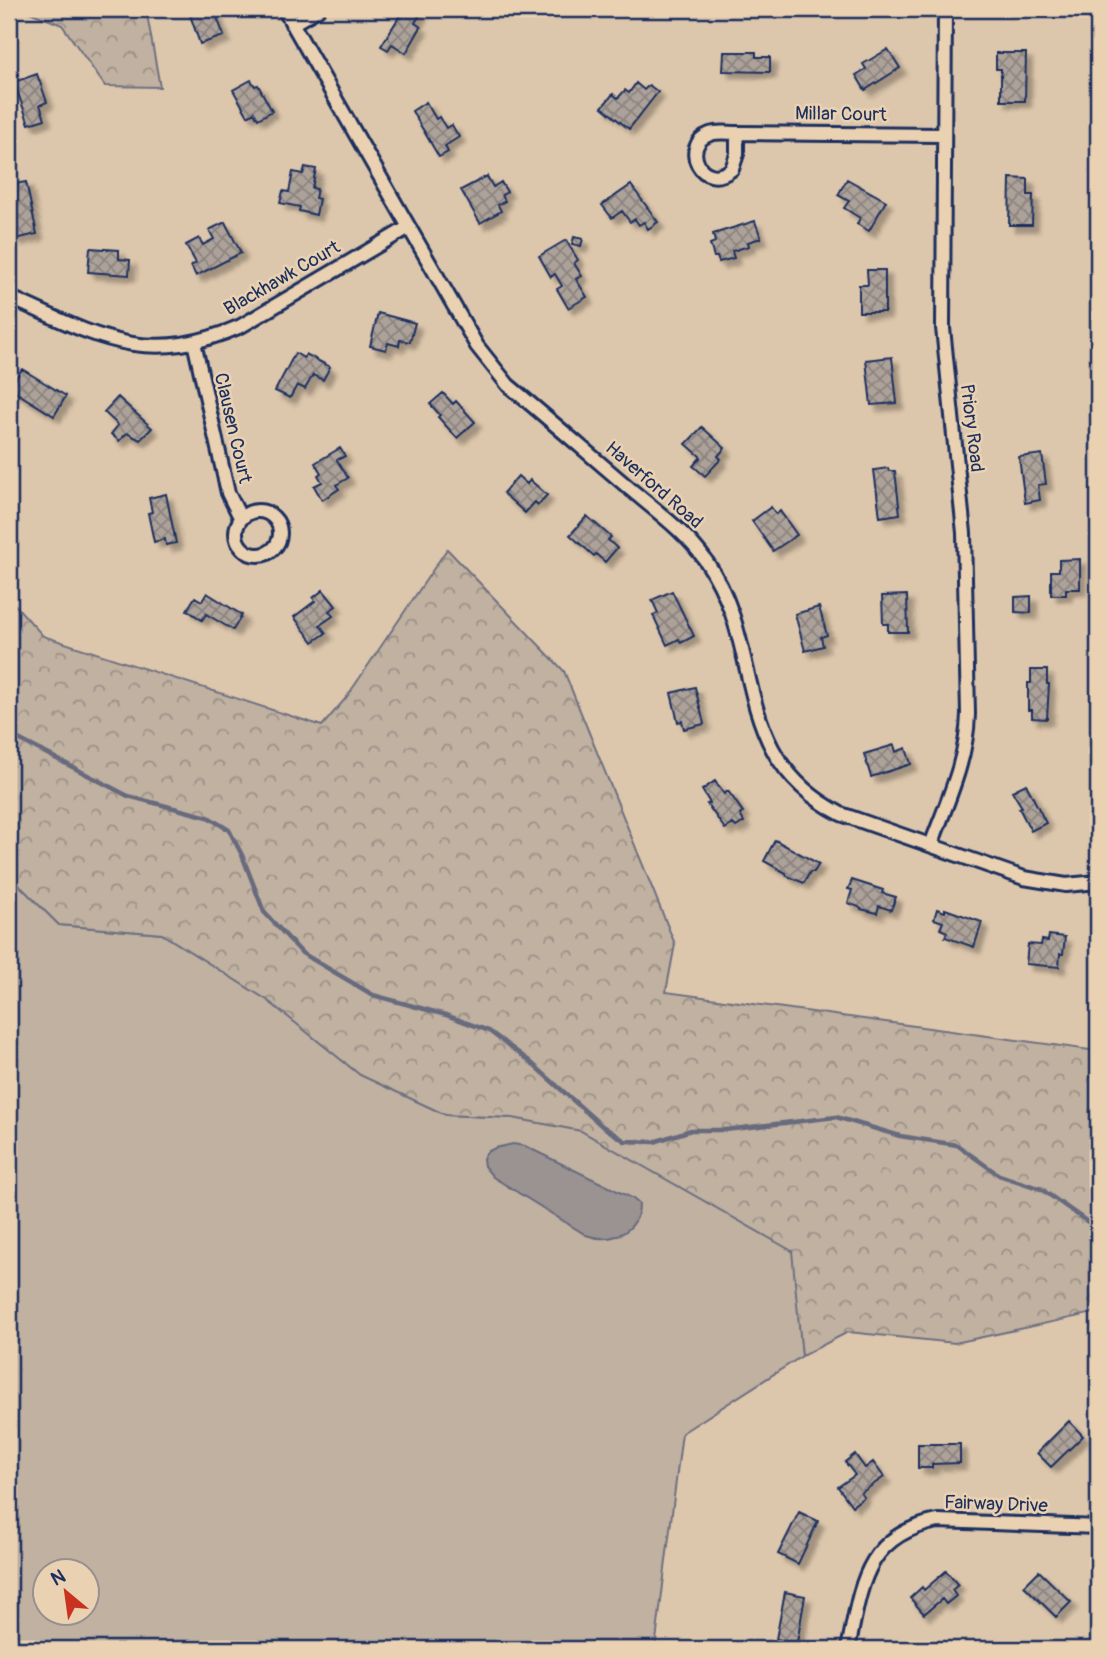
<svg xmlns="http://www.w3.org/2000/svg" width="1107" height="1658" font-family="Pangolin,sans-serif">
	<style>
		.grass { fill: #c0b1a1; stroke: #6e7080; stroke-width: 2; fill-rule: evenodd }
		.forest { fill: url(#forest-crowns); stroke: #6e7080; stroke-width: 2 }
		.water { fill: #9a9392; stroke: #676b7d; stroke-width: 2 }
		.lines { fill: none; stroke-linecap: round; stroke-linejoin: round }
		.stream { stroke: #676b7d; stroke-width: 4.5 }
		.building { fill: url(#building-cross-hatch); stroke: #1b2f5e; stroke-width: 2; filter: url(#shadow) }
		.street-casing { stroke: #1b2f5e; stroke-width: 18 }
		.street { stroke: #e9d1b1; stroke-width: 12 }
		.labels { text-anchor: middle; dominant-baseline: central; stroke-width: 5; stroke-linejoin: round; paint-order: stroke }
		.street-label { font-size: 19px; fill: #1b2f5e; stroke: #e9d1b1 }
	</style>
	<defs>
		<pattern id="forest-crowns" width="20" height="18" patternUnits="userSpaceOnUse" patternTransform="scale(1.75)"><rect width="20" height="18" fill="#c0b1a1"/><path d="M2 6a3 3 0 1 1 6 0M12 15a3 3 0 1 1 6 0" fill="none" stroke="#9b9086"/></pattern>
		<pattern id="building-cross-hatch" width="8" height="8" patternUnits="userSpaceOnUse" patternTransform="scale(1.75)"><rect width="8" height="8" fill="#ada299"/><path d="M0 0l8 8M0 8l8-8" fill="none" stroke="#8c8480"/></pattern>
		<filter id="shadow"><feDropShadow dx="6" dy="6" stdDeviation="2" flood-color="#0004"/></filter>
	</defs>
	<rect width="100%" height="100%" fill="#ddc7ac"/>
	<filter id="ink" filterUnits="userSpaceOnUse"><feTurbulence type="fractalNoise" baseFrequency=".0143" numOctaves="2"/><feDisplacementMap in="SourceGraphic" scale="14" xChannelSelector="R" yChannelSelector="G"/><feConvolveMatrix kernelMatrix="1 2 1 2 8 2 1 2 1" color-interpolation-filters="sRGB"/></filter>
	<g filter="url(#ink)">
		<path class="grass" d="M 9,875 L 59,925 L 162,934 L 268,1000 L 360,1075 L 446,1115 L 513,1118 L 581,1130 L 793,1251 L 802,1356 L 682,1433 L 655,1649 L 9,1649 ZM 46,1570 L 88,1570 L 88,1612 L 46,1612 Z"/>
		<path class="forest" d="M 22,9 L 146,9 L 160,87 L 105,86 L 62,25 Z
			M 447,549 L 564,671 L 675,944 L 666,992 L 1098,1051 L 1098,1312 L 955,1343 L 848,1332 L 802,1356 L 792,1251 L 581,1131 L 513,1118 L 446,1115 L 360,1075 L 267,1000 L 162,934 L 59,925 L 9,875 L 9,598 L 43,636 L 322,726 L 346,698 Z"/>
		<path class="water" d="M 513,1144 L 525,1146 L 632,1198 L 639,1204 C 639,1233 610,1244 586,1235 L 493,1177 L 484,1166 L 483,1159 L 487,1152 L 495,1148 Z"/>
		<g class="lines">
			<path class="stream" d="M 9,734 L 128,796 L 208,817 L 229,830 L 242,855 L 264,912 L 302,953 L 373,995 L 446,1015 L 489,1031 L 528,1060 L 602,1126 L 625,1141 L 654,1142 L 691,1130 L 725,1130 L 836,1117 L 900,1136 L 957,1145 L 999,1175 L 1041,1189 L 1092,1225 L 1098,1227"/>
		</g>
		<path class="building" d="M 188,9 L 214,9 L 224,36 L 200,44 Z
			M 404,9 L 414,9 L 421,13 L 415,23 L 421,27 L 406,53 L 392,44 L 388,50 L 381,46 Z
			M 888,49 L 900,68 L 865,90 L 856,75 L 866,69 L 863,64 Z
			M 724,52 L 756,52 L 756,57 L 770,57 L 770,72 L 723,71 Z
			M 996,53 L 1026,53 L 1025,101 L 1001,101 L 1001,69 L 996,69 Z
			M 37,74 L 47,102 L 40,105 L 45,119 L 29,124 L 14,82 Z
			M 251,80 L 255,86 L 258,85 L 272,111 L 258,119 L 254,112 L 248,116 L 233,90 Z
			M 636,83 L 644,90 L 649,85 L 658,92 L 629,129 L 602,107 L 613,94 L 618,98 L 625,90 L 629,93 Z
			M 426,102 L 436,119 L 439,117 L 446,128 L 452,125 L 459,137 L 445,146 L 448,152 L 439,157 L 412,111 Z
			M 305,167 L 316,169 L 312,188 L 317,189 L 315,198 L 319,199 L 316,215 L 299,211 L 300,207 L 280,203 L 283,191 L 289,192 L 293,172 L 303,174 Z
			M 487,176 L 493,187 L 501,182 L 507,192 L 502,195 L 505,201 L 498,205 L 501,211 L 480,223 L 461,190 Z
			M 1010,178 L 1028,179 L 1028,195 L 1033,195 L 1032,225 L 1009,225 Z
			M 847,179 L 886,201 L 869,231 L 857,224 L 860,218 L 844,208 L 849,201 L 838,195 Z
			M 26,182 L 37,234 L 15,239 L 9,210 L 9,185 Z
			M 631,185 L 658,222 L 648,229 L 644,222 L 639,225 L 635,219 L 630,222 L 622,211 L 612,218 L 602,205 Z
			M 755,221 L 761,238 L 748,242 L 749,246 L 732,251 L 734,258 L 719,262 L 717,257 L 714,257 L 710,244 L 715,242 L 713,234 Z
			M 225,222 L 241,253 L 196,276 L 191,266 L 196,263 L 186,245 L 199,238 L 203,245 L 214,239 L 209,230 Z
			M 574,237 L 583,239 L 581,246 L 572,244 Z
			M 566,240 L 578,260 L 574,263 L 582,276 L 576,279 L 587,297 L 568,308 L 557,289 L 562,286 L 555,274 L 551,277 L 539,256 Z
			M 90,248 L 119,250 L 119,259 L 130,260 L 129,275 L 88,272 Z
			M 867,270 L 885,270 L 885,312 L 859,312 L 859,285 L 868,285 Z
			M 378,313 L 415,323 L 410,342 L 400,340 L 399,346 L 388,343 L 386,350 L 370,346 Z
			M 295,353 L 304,358 L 306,354 L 330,367 L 323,380 L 313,375 L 305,389 L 297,385 L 290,398 L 275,391 Z
			M 892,357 L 897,403 L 871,405 L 866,360 Z
			M 22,369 L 66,396 L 54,416 L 9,388 Z
			M 443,393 L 453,404 L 456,401 L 475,422 L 457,438 L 438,417 L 440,415 L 430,404 Z
			M 118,397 L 152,428 L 140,440 L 127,433 L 119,441 L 111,434 L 118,425 L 104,412 Z
			M 702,427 L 725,448 L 718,456 L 721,459 L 705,476 L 693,466 L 701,457 L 686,444 Z
			M 340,448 L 345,456 L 337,460 L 348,478 L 336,485 L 339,489 L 322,500 L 314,486 L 322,482 L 318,475 L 321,473 L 315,463 Z
			M 1042,454 L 1046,484 L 1038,485 L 1040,500 L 1025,503 L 1019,457 Z
			M 888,468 L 889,471 L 895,471 L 900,514 L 880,517 L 874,470 Z
			M 518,476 L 527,484 L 530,480 L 547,495 L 538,505 L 535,502 L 525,513 L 503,493 Z
			M 166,494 L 176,543 L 166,545 L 165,539 L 154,542 L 148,513 L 152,512 L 149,498 Z
			M 771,507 L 776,514 L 780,511 L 797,535 L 773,551 L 752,521 Z
			M 587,516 L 611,537 L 608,540 L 617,548 L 605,562 L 596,554 L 594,556 L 570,535 Z
			M 1080,559 L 1080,589 L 1066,589 L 1066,595 L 1051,595 L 1051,571 L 1059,571 L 1059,560 Z
			M 323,590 L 336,606 L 329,611 L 333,616 L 320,625 L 326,633 L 313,642 L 294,617 L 315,601 L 313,598 Z
			M 672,591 L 694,636 L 681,643 L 679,639 L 667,645 L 653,615 L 658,613 L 652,600 Z
			M 207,593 L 242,615 L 233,630 L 206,614 L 202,620 L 187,610 L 195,597 L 202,601 Z
			M 907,595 L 908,632 L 888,632 L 888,624 L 883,624 L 882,596 Z
			M 1031,596 L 1031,613 L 1015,612 L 1015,597 Z
			M 819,607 L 827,635 L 821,637 L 823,646 L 805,651 L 795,614 Z
			M 1031,670 L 1047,670 L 1047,684 L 1049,684 L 1047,719 L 1032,718 L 1032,710 L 1028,710 L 1028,683 L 1031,683 Z
			M 695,687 L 704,724 L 684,729 L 682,721 L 678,722 L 671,693 Z
			M 894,745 L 896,752 L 906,748 L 911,764 L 871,777 L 864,754 Z
			M 715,781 L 724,794 L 728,791 L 743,812 L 740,815 L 744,822 L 736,827 L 733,824 L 725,829 L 707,804 L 710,803 L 702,790 Z
			M 1026,784 L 1046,823 L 1031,831 L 1019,808 L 1022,807 L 1020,804 L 1012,791 Z
			M 775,840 L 819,864 L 814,872 L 810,872 L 804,883 L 787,876 L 786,873 L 764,861 Z
			M 852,880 L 883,890 L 882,893 L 896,897 L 891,910 L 879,906 L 877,913 L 861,909 L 859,907 L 848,903 L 852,890 L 848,889 Z
			M 937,909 L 945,912 L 945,909 L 982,922 L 974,947 L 945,937 L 947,932 L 940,929 L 943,922 L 934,919 Z
			M 1049,935 L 1065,937 L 1063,954 L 1060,954 L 1059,967 L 1026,964 L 1028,944 L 1041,945 L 1042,940 L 1048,941 Z
			M 1069,1421 L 1083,1436 L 1051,1467 L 1037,1453 Z
			M 918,1444 L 960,1444 L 960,1463 L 932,1464 L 932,1468 L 918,1468 Z
			M 855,1454 L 865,1468 L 873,1462 L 884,1477 L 861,1493 L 864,1497 L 852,1506 L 838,1487 L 855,1475 L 845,1462 Z
			M 799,1512 L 818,1521 L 798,1564 L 778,1554 Z
			M 946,1571 L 958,1585 L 952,1590 L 956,1596 L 946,1604 L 942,1599 L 924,1614 L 910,1598 L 922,1587 L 924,1590 Z
			M 1039,1571 L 1071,1602 L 1056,1617 L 1024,1586 Z
			M 785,1592 L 805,1596 L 797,1643 L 776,1639 Z"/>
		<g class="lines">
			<defs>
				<path id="street" d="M 284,9 L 477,346 L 508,385 C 549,419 589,454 629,488 C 656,511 685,531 706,561 C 767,649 727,755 841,814 L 1024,878 L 1066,885 L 1098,882
					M 292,24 L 318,9
					M 737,133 L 737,154 L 732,169 C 702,193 679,145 710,134 C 718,131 729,133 737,133 L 943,135
					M 9,297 C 96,336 145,368 241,326 L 409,227
					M 194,342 L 228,493 L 241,519
					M236 533a22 22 0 1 1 44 0a22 22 0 1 1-44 0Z
					M 931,845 C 947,802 967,760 968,714 L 964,533 L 943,328 L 945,9
					M 848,1649 C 861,1587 864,1535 938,1521 L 1098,1527"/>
			</defs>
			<use href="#street" class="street-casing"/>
			<use href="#street" class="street"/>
		</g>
	</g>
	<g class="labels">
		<g class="street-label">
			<text transform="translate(841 114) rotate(1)">Millar Court</text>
			<text transform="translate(282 278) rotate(-30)">Blackhawk Court</text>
			<text transform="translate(233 428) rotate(77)">Clausen Court</text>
			<text transform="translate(972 428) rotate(83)">Priory Road</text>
			<text transform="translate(654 485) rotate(41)">Haverford Road</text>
			<text transform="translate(996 1504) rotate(2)">Fairway Drive</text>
		</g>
	</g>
	<rect width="1107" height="1658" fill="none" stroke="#e9d1b1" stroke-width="35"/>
	<rect x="18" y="18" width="1072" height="1623" fill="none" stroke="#1b2f5e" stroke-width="2.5" filter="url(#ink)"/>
	<g transform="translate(66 1592) rotate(331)"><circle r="33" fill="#e9d1b1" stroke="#979090" stroke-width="2"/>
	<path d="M0-5L12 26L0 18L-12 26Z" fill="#c8321e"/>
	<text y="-10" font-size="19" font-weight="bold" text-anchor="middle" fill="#1b2f5e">N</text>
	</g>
</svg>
